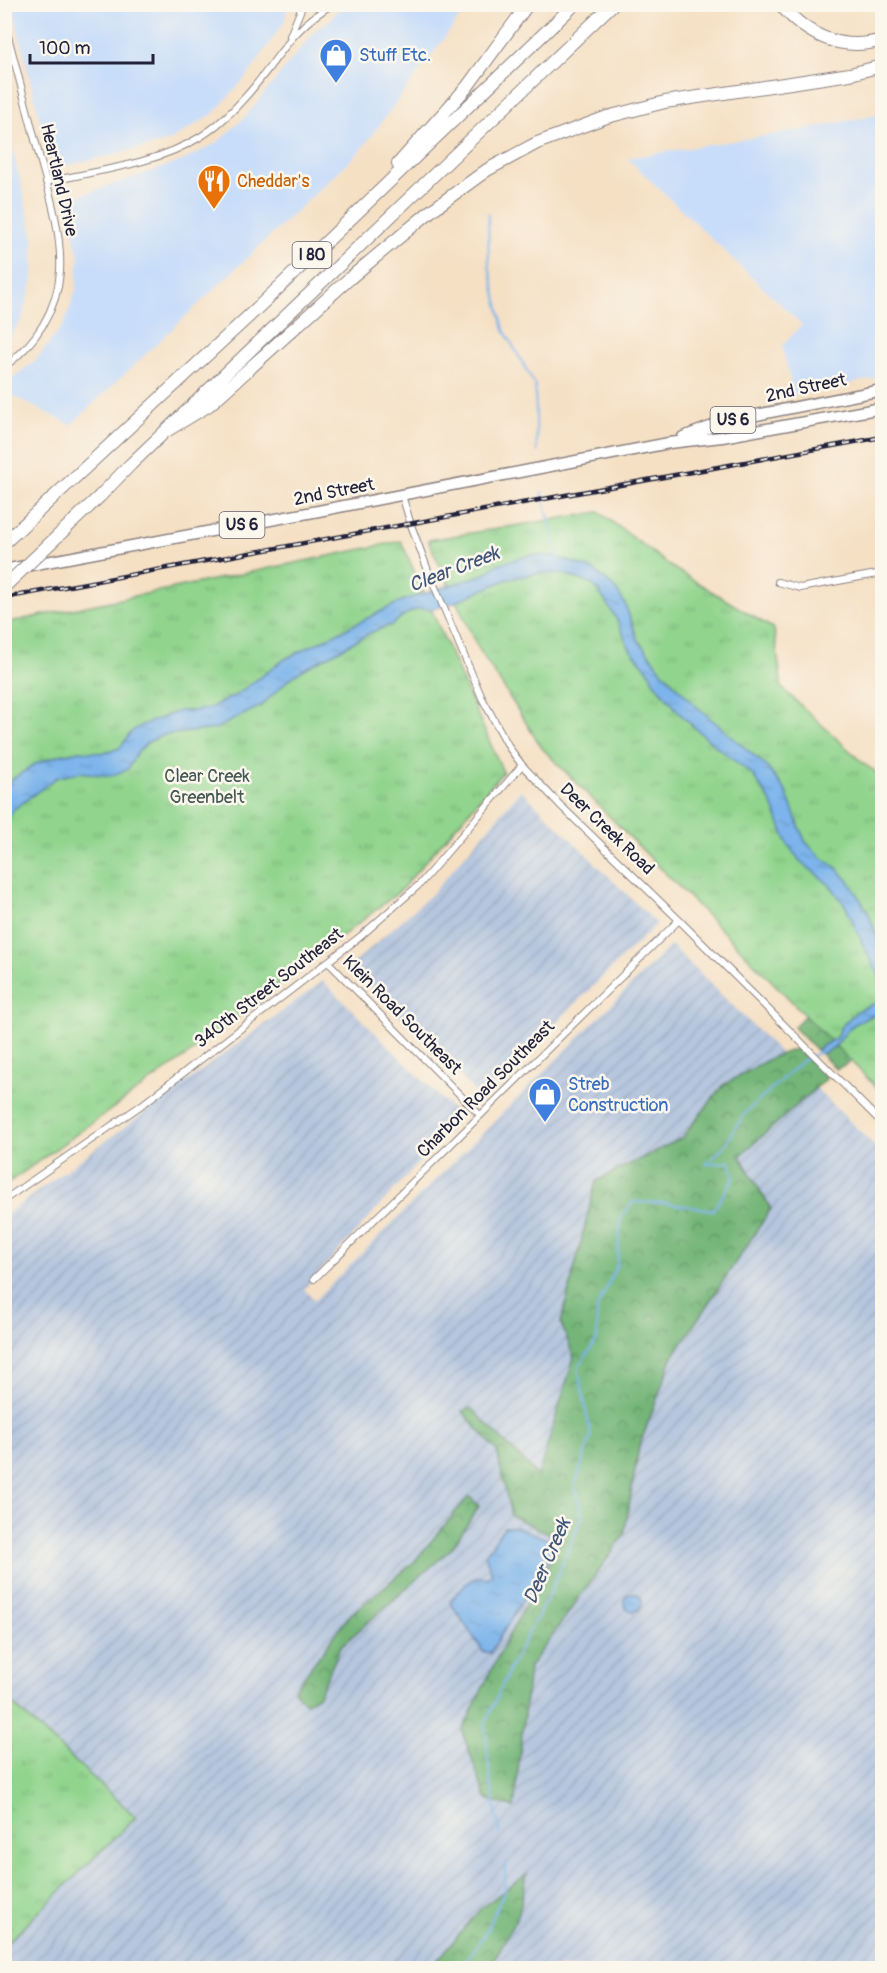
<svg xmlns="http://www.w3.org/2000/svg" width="887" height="1973" font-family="Pangolin,sans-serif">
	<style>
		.built { fill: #c8ddf9 }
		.industrial { fill: url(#industrial-furrows) }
		.forest { fill: url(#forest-crowns); stroke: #4b6c5a; stroke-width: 1.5 }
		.park { fill: url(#park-tufts); stroke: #597b64; stroke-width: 1.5 }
		.water { fill: url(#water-ripples); stroke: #4e6b93; stroke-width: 1.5 }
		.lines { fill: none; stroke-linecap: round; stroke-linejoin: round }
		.stream { stroke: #7bb4eb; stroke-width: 2 }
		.minor-casing { stroke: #8c8180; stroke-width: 8 }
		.primary-casing { stroke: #8c8180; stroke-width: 13 }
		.motorway-casing { stroke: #8c8180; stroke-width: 14 }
		.minor { stroke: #fff; stroke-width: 6 }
		.primary { stroke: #fff; stroke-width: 10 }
		.motorway { stroke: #fff; stroke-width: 12 }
		.rail-casing { stroke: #22223b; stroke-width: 4.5 }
		.rail { stroke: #fbf7ec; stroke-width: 2; stroke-dasharray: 7; stroke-linecap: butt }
		.motorway-bridge-casing { stroke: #8c8180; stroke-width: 14; stroke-linecap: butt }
		.motorway-bridge { stroke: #fff; stroke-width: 12 }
		.labels { text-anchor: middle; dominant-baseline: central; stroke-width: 5; stroke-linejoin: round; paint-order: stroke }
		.shield { fill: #fbf7ec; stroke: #636270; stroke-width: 1.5 }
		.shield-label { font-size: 16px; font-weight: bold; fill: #22223b }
		.shop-label { font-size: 18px; fill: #366cbe; stroke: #fbf7ec; text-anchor: start }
		.street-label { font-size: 18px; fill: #22223b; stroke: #fbf7ec }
		.food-label { font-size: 18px; fill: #c56008; stroke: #fbf7ec; text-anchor: start }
		.park-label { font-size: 18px; fill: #435754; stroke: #fbf7ec }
		.water-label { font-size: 20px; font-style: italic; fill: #415579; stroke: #fbf7ec }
	</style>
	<defs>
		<pattern id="industrial-furrows" width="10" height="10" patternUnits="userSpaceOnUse" patternTransform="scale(1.5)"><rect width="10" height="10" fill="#b6c6de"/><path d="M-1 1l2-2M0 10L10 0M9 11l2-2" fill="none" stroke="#9caabf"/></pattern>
		<pattern id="forest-crowns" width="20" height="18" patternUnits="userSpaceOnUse" patternTransform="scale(1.5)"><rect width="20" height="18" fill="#74b678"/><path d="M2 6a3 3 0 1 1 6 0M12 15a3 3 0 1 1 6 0" fill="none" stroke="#5f9464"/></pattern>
		<pattern id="park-tufts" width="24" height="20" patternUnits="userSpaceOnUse" patternTransform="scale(1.5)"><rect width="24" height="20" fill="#90d48d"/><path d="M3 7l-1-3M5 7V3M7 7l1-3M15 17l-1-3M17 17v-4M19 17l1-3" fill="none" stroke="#7cb67b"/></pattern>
		<pattern id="water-ripples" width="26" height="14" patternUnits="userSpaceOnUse" patternTransform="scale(1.5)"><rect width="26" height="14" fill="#7bb4eb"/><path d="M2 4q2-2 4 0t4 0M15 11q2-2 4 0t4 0" fill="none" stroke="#6a9aca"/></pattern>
	</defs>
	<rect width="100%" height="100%" fill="#fbf7ec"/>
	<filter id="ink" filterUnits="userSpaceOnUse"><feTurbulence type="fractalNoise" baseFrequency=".0167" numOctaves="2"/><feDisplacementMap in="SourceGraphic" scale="12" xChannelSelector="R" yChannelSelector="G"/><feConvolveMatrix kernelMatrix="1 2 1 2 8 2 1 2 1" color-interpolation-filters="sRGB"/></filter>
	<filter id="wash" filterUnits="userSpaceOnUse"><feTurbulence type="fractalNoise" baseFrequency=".008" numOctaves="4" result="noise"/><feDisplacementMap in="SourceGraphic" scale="24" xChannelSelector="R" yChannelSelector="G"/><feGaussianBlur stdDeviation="1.35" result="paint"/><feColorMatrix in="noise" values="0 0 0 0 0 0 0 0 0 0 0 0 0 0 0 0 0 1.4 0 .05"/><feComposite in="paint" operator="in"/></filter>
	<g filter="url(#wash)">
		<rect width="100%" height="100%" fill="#f5e0c4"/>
		<path class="built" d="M 12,5 L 12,4 L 288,5 L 284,22 L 249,74 L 213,114 L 170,141 L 52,169 Z
			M 342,5 L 469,5 L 360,151 L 71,425 L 5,392 L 5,384 L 36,360 L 64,324 L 76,290 L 79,258 L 66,200 L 182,161 L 218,142 L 246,116 L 319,26 L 328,22 Z
			M 882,114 L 882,377 L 794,395 L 782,346 L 802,325 L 627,158 L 802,130 Z
			M 5,117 L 33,234 L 33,280 L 21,321 L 5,344 Z"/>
		<path class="industrial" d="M 521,790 L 657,924 L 480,1097 L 350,966 L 432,894 Z
			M 671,945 L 882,1153 L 882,1968 L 5,1968 L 5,1945 L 136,1817 L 5,1696 L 4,1216 L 323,981 L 460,1117 L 304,1289 L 315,1300 Z"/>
		<path class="forest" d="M 814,1005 L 836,1038 L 816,1050 L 794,1027 Z
			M 840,1044 L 856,1059 L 836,1069 L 821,1054 Z
			M 797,1048 L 827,1078 L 740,1156 L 771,1209 L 672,1358 L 639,1447 L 624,1535 L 529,1668 L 514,1808 L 486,1799 L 462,1731 L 503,1646 L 562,1539 L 511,1516 L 497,1451 L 462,1411 L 471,1408 L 538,1476 L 574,1357 L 561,1323 L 596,1181 L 682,1138 L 723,1085 L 771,1058 Z
			M 469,1496 L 479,1506 L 452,1548 L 341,1646 L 319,1695 L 306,1703 L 294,1690 L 349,1616 L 413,1563 Z
			M 527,1874 L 519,1913 L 490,1968 L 431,1968 L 481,1908 Z"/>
		<path class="park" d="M 599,512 L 673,568 L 774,629 L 782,688 L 864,764 L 882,776 L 882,1093 L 542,748 L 477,646 L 428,540 Z
			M 401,541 L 503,772 L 400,891 L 203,1044 L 5,1185 L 5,627 L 10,622 Z
			M 4,1696 L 136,1817 L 5,1945 L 4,1945 Z"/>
		<path class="water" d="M 531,555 L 554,556 L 577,564 L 594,570 L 616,589 L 625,604 L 638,640 L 662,671 L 695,705 L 765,765 L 785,790 L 805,841 L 819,856 L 837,868 L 849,881 L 869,914 L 882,951 L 882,980 L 866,951 L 845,905 L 830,885 L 800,861 L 788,845 L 772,804 L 753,775 L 713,744 L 682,716 L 653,681 L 649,671 L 630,649 L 616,618 L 598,590 L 590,583 L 563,574 L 541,573 L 508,579 L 448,605 L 431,609 L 418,609 L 406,614 L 391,625 L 372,632 L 301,671 L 287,681 L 261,706 L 215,729 L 164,735 L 148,742 L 137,753 L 128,769 L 111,776 L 80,772 L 56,778 L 13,810 L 5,820 L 5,790 L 11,780 L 35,764 L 60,755 L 79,751 L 104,753 L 120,748 L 131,732 L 142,725 L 180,711 L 193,711 L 210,708 L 236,695 L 285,659 L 404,600 L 485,574 L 498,564 Z
			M 873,1004 L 882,1004 L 882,1014 C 872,1016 860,1019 852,1026 C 837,1039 843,1045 821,1054 L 816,1050 L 836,1038 L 841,1027 L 857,1011 Z
			M 504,1527 L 517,1527 L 549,1540 L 554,1550 L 490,1653 L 483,1651 L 450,1602 C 461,1589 469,1574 488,1578 L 492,1574 L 485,1555 Z
			M624 1602a9 9 0 1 1 18 0a9 9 0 1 1-18 0Z"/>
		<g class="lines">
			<path class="stream" d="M 488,214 L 489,266 L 504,330 L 535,385 L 537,452
				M 542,492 L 559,559
				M 500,1834 L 490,1780 L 485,1724 L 509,1670 L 551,1591 L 582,1517 L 575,1485 L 591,1436 L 578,1368 L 597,1339 L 597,1308 L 617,1265 L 621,1217 L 633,1202 L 665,1203 L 713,1210 L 734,1178 L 730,1162 L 706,1164 L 724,1147 L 744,1114 L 802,1061 L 820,1052
				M 461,1968 L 484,1936 L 505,1890 L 505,1863"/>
		</g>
	</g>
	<g filter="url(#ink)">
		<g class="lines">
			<defs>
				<path id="minor" d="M 310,4 L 318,7 L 327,7
					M 4,21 C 16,67 28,113 40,159 C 50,194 62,234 60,271 C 58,309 35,345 4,367
					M 290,36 L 303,4
					M 46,182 C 96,171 157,164 200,137 C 218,126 234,110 248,94 C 279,59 290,29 333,4
					M 402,495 L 411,525 L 429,573 L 482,698 L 510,749 L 522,765 L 560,805 L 679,920 L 882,1123
					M 778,582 L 800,588 L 882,573
					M 328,962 L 480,1115
					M 4,1200 L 143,1104 L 361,936 L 420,884 L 522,765
					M 314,1279 L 679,920"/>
				<path id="primary" d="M 683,437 L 726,421 L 882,390
					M 4,570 L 308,513 L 669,443 L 722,437 L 882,408"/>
				<path id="motorway" d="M 780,4 C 807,36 842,52 882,40
					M 398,164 L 467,87 L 528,4
					M 166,431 L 209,405 L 350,278 L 432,210 L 487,170 L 537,143 L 607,117 L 665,102 L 850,74 L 882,66
					M 100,496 L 131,464 L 613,4
					M 4,543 L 250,315 L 575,4"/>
			</defs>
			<use href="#minor" class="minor-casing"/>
			<use href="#primary" class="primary-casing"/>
			<use href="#motorway" class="motorway-casing"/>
			<use href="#minor" class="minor"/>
			<use href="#primary" class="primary"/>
			<use href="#motorway" class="motorway"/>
			<defs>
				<path id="rail" d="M 4,598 L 882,437"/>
			</defs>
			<use href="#rail" class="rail-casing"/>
			<use href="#rail" class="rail"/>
			<defs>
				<path id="motorway-bridge" d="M 4,587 L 100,496"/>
			</defs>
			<use href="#motorway-bridge" class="motorway-bridge-casing"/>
			<use href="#motorway-bridge" class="motorway-bridge"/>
		</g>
	</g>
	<defs>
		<symbol id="shop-pin" viewBox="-11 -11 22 30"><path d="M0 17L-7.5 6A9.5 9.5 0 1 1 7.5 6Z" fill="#3f7fe0" stroke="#fbf7ec"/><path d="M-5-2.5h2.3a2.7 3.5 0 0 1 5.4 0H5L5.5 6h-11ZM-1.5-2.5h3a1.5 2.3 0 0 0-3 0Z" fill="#fff"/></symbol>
		<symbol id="restaurant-pin" viewBox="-11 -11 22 30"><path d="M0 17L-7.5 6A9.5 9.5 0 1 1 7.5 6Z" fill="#e8710a" stroke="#fbf7ec"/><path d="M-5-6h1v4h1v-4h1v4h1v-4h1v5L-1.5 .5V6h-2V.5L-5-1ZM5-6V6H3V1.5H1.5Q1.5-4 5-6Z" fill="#fff"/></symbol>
	</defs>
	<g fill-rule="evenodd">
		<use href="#shop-pin" x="317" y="36" width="38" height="52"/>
		<use href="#restaurant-pin" x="195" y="162" width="38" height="52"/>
		<use href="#shop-pin" x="526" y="1075" width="38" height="52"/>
	</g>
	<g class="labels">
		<g class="shield">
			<rect x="292.5" y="242" width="39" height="26" rx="4.5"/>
			<rect x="710.5" y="407" width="45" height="26" rx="4.5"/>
			<rect x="219.5" y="512" width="45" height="26" rx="4.5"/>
		</g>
		<g class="shield-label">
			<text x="312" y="255">I 80</text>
			<text x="733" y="420">US 6</text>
			<text x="242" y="525">US 6</text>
		</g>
		<g class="shop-label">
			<text x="359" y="55">Stuff Etc.</text>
			<text x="568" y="1084">Streb<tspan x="568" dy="21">Construction</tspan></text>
		</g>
		<g class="street-label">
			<text transform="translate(59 180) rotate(77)">Heartland Drive</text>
			<text transform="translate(806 388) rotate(-12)">2nd Street</text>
			<text transform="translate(334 492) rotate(-11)">2nd Street</text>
			<text transform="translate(607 829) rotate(44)">Deer Creek Road</text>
			<text transform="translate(269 988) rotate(-38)">340th Street Southeast</text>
			<text transform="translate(402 1015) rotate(45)">Klein Road Southeast</text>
			<text transform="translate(486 1089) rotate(-45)">Charbon Road Southeast</text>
		</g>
		<g class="food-label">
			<text x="237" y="181">Cheddar's</text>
		</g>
		<g class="park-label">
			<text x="207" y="776">Clear Creek<tspan x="207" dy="21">Greenbelt</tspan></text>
		</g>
		<g class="water-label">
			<text transform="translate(454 569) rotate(-21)">Clear Creek</text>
			<text transform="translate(547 1561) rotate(-67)">Deer Creek</text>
		</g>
	</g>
	<rect width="887" height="1973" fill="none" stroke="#fbf7ec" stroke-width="24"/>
	<path d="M30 54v9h123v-9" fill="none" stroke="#22223b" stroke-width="3"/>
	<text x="39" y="54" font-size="18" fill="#22223b" stroke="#fbf7ec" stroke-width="4.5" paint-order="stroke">100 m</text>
</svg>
